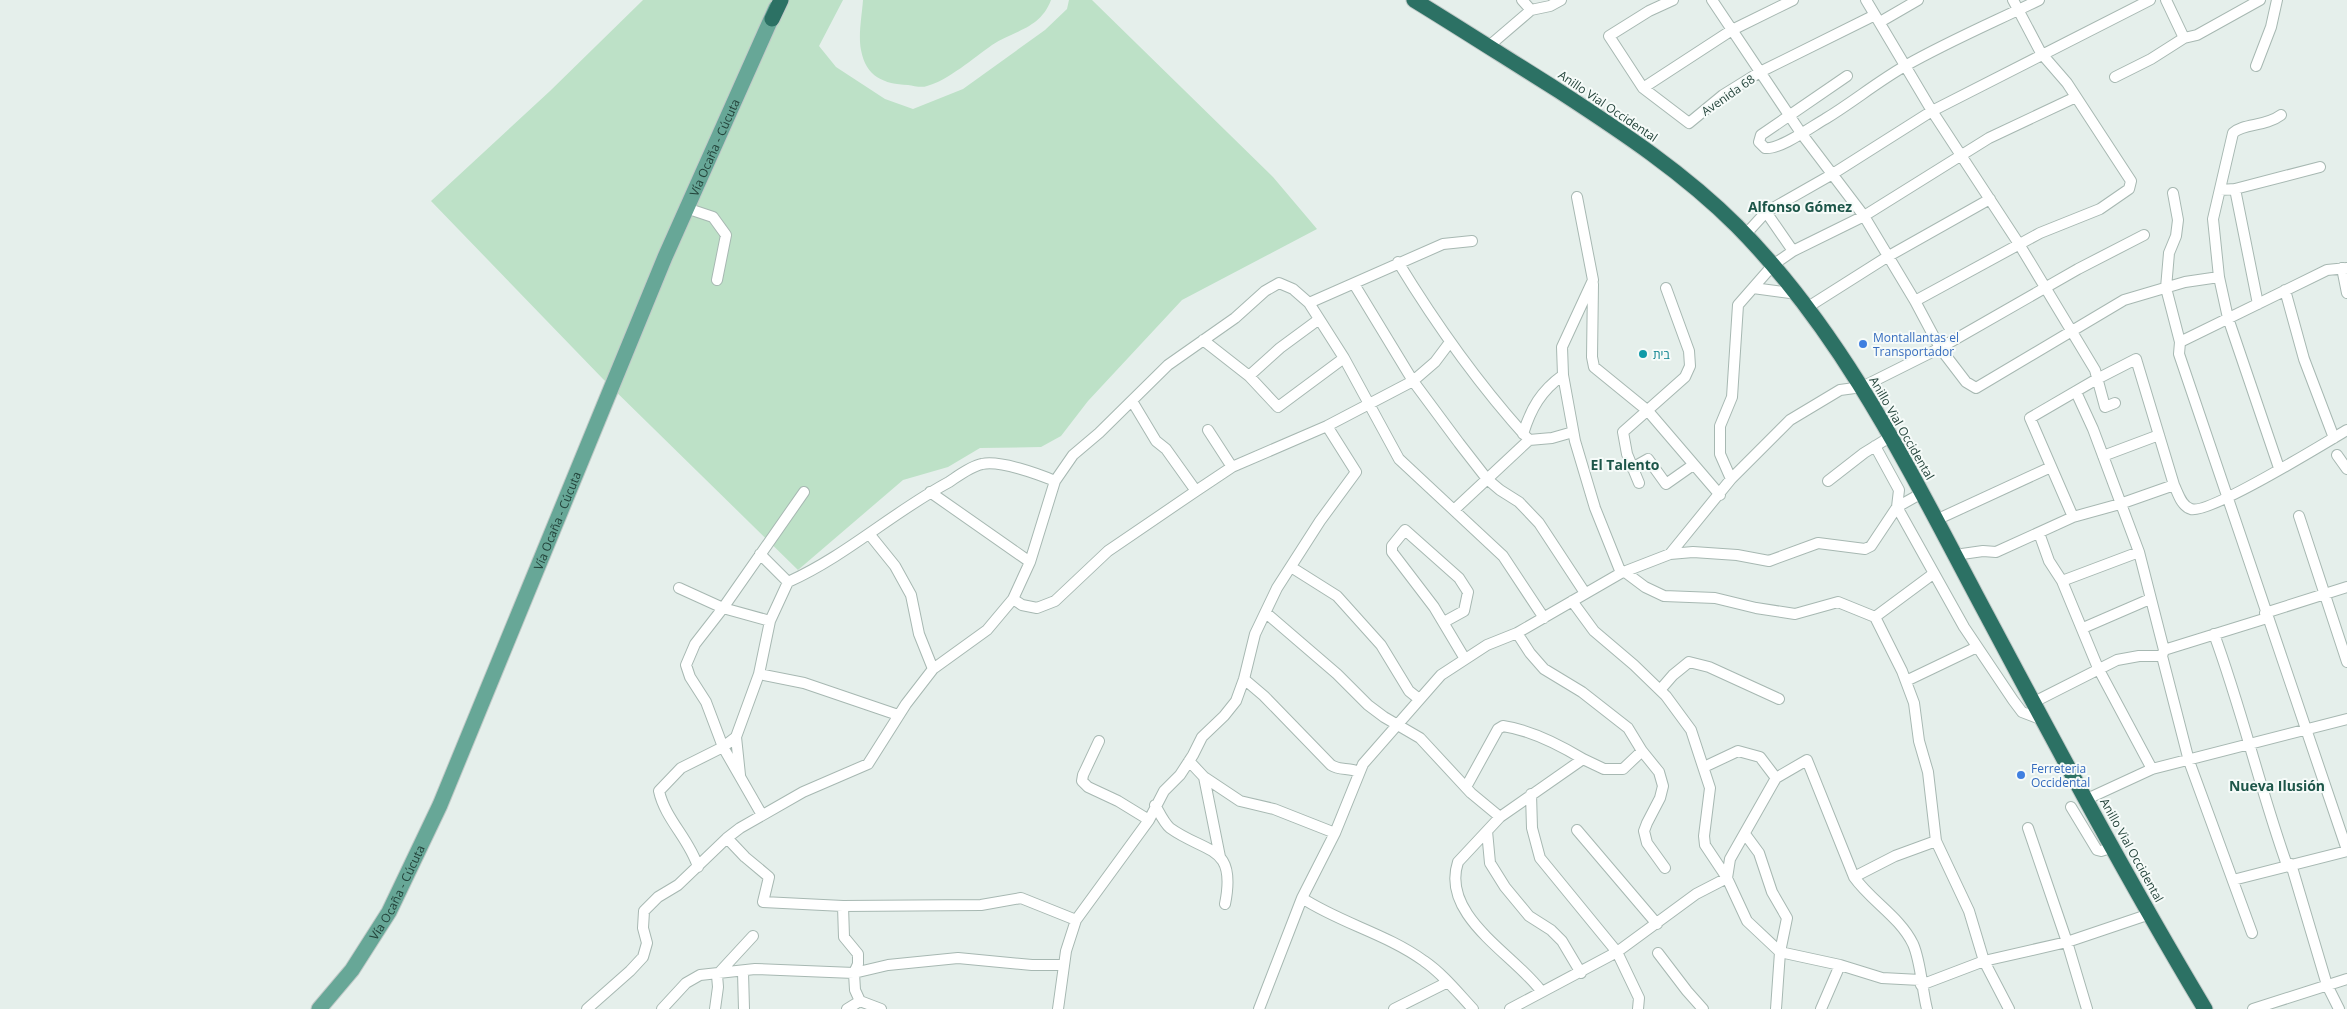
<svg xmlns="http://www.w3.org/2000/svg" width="2347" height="1009" font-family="'Open Sans',Heebo,sans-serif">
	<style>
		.green { fill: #bde1c7 }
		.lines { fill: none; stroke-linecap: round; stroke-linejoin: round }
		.street-casing { stroke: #a7b8b2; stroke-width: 12 }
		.primary-casing { stroke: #c1cac8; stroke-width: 17 }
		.highway-casing { stroke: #c1cac8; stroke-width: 17 }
		.street { stroke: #fff; stroke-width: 10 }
		.primary { stroke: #67a797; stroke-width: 15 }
		.highway { stroke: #2c7164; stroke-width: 15 }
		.shop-dot { fill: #3f7fe0; stroke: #f6fbf9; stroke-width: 2 }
		.culture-dot { fill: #0f9aa8; stroke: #f6fbf9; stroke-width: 2 }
		.labels { text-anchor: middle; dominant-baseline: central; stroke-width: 4; stroke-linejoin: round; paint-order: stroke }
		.street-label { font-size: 12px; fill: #23433a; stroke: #f6fbf9 }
		.shop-label { font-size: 12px; fill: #366cbe; stroke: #f6fbf9; text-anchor: start }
		.culture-label { font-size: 12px; fill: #0d838f; stroke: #f6fbf9; text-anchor: start }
		.neighbourhood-label { font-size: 14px; font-weight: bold; fill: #1d5649; stroke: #f6fbf9 }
	</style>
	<rect width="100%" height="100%" fill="#e5efeb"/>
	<path class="green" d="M 643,0 L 843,0 L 819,46 L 836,67 L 885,99 L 913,109 L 963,89 L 1045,30 L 1067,9 L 1069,0 L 1092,0 L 1273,177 L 1317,229 L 1182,300 L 1088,401 L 1061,436 L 1041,447 L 980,448 L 948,467 L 903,480 L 798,570 L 603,379 L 431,201 L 550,91 Z
		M 863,0 L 1051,0 C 1040,29 1015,30 992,45 C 975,57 947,81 927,86 C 922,88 914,86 908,85 C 884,84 866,77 861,50 C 858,35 862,15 863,0 Z"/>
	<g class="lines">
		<defs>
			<path id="street" d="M 1522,0 L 1531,10
				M 1673,0 L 1649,11 L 1609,36 L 1643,88 L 1689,123 L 1723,95 L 1760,72 L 1875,15
				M 1712,0 L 1801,133 L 1864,216 L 1915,301 L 1940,348 L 1966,382 L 1976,388 L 2124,300 L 2185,282 L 2219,277
				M 1866,0 L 1932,111 L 2019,244 L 2095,370 L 2105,407 L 2115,403
				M 2166,0 L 2184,38
				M 1880,22 L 1918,0
				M 1489,46 L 1531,10 L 1550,6 L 1561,0
				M 2256,66 L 2271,27 L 2277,0
				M 1847,76 L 1761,135 L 1759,142 L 1765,148 C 1780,150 1811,127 1825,119 C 1853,102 1877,82 1905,66 C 1949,41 1994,22 2039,0
				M 2115,77 L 2151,59 L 2184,38 L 2197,35 L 2260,0
				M 1643,88 L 1732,30 L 1793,0
				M 2235,189 L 2258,304
				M 2220,190 L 2235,189 L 2320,167
				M 2173,193 L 2178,220 L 2176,236 L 2169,253 L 2166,288 L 2180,342 L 2179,354 C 2235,519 2291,684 2347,850
				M 1577,197 L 1593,280 L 1562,347 L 1563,375 L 1575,441 L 1595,508 L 1621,573
				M 686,208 L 713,217 L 726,235 L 717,280
				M 1766,212 L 1793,251
				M 1745,235 L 1766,212 L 1831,175 L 1932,111 L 2150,0
				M 1398,262 C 1437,326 1479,385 1529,440
				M 2342,268 L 2347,293
				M 1354,284 L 1413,381 L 1459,443 L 1487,479 L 1500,490 L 1519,502 L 1539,523 L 1585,593
				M 1593,284 L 1592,357 L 1594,367 L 1648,411 L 1720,495
				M 1753,288 L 1798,294
				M 2285,290 L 2304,359 L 2334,438
				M 1915,301 L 2040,233 L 2100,209 L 2129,189 L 2131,181 L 2067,83 L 2041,53 L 2013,0
				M 1309,303 L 1443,244 L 1472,241
				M 1808,307 L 1887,257 L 1990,199
				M 1203,340 L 1249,376 L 1278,407 L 1344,358
				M 2180,342 L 2327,270 L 2347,268
				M 1249,376 L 1280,348 L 1318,320
				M 2076,392 L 2093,429 L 2139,552 L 2164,650 L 2162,656 L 2189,761 L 2252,933
				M 1132,401 L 1156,441 L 1166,449 L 1196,491
				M 1208,430 L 1232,467
				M 1523,434 C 1531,408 1541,391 1563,375
				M 1875,446 L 1899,490 L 1897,507 L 1964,627 L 2013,700 L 2022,712 L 2043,720
				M 2337,455 L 2347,469
				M 2103,456 L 2159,435
				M 1632,468 L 1648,459 L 1666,484 L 1693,465
				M 2279,468 L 2228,318 L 2219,277 L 2213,219 L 2233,133 C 2244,123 2265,127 2281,115
				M 1731,479 L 1720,454 L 1720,426 L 1732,397 L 1738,305 L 1773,265 L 1793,251 L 1864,216 L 1989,138 L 2076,97
				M 1828,481 L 1864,453 L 1890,437
				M 1639,483 L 1627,454 L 1623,432 L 1685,377 L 1690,366 L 1689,351 L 1666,288
				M 930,492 L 1030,562
				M 1454,510 L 1529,440 L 1552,438 L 1573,432
				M 2299,516 L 2347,662
				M 2073,517 L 2030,418 L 2097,379 L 2136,359 L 2174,485 C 2178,493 2181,506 2191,509 C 2208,515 2325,443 2347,430
				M 1936,520 L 2051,467
				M 2039,533 L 2049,561 L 2062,581 L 2098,668 L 2152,769
				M 870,535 L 895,566 L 911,595 L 919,634 L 933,669
				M 760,554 L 788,582
				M 1670,554 L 1731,479 L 1790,420 L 1840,390 L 1862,387 L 1940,348 L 2078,269 L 2144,235
				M 1955,555 L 1983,551 L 1996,552 L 2073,517 L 2120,504 L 2174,485
				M 1291,567 L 1337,596 L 1381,645 L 1409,691 L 1419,699
				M 1625,572 L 1645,587 L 1664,596 L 1715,598 L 1756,608 L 1795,614 L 1838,602 L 1875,617 L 1902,671 L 1914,703 L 1919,741 L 1928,772 L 1936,841 L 1969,911 L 1984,961 L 2009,1009
				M 2062,581 L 2139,552
				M 679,588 L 723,608 L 770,621
				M 1013,599 L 1022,605 L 1037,608 L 1055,601 L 1108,551 L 1196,491 L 1232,467 L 1327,426 L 1413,381 L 1435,362 L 1450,342
				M 1572,601 L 1594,631 L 1634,665 L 1666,696 L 1691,730 L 1710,788 L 1704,836 L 1705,845 L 1727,878 L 1747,921 L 1780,952 L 1840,965 L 1882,978 L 1920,980
				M 1266,613 L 1337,674 L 1368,705 L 1384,717 L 1420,738 L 1471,793 L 1500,817
				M 2265,613 L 2347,587
				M 1875,617 L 1933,574
				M 1444,622 L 1464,611 L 1468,592 L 1459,578 L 1405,530 L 1392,546 L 1392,552 L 1434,607 L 1465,659
				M 2083,628 L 2150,599
				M 1517,633 L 1530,653 L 1544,669 L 1582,692 L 1628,728 L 1642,751 L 1659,772 L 1663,786 L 1660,798 L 1647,823 L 1644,831 L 1647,843 L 1665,868
				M 2214,634 C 2242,710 2260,789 2287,865
				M 2164,650 L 2267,618
				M 759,674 L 804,683 L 898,715
				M 1244,679 L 1264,696 L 1331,765 C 1340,771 1349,767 1359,772
				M 1906,681 L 1977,647
				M 1660,690 L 1673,675 L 1689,662 L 1709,667 L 1779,699
				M 2034,702 L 2117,660 L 2139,656 L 2162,656
				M 1099,741 L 1083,775 L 1082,781 L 1088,787 L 1118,801 L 1149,820
				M 1189,761 L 1204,777 L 1220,857
				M 1704,767 L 1738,751 L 1760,757 L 1776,778
				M 740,775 L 736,737 L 759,674 L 770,621 L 788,582 C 846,556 893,512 949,482 C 958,476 971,466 982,464 C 1000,460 1038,474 1055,481
				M 1204,777 L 1240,801 L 1274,809 L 1335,833
				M 1466,787 L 1498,729 L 1503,726 C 1530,730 1560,745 1583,759
				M 1531,794 L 1532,828 L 1540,858 L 1617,952 L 1639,998 L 1638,1009
				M 2087,799 L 2152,769 L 2347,719
				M 1155,805 C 1159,812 1164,823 1170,828 C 1206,854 1237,844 1225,904
				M 2071,807 L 2097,850 L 2101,851 L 2114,847
				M 762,815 L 723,747 L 706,702 L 690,677 L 686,665 L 695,644 L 723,608 L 804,492
				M 2028,828 L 2067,942 L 2087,1009
				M 1577,830 L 1657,924
				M 1487,831 L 1490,863 L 1505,887 L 1529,916 L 1551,930 L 1562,941 L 1581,973
				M 1745,834 L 1759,853 L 1772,892 L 1787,918 L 1780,952 L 1776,1009
				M 727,838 L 745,857 L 769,877 L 763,902 L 843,906 L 981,905 L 1021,898 L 1076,920
				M 2291,864 L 2327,985 L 2339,1009
				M 698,867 C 690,840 665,819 659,791 L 681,768 L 723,747 L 736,737
				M 1854,877 L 1895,856 L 1936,841
				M 2233,880 L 2347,851
				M 1302,898 C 1340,923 1387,934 1424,961 C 1443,974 1458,993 1473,1009
				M 843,906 L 844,937 L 858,954 L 858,964 L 854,973 L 855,990 L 860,1001 L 881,1009
				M 1658,953 L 1687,991 L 1703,1009
				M 743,972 L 744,1009
				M 1921,985 L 1984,961 L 2067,942 L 2150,914
				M 1541,991 C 1515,955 1440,916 1458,862 L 1500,817 L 1583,759 L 1604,769 L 1623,769 L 1642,751
				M 587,1009 L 630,971 L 643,957 L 647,943 L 643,928 L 644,911 L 658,897 L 678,885 L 727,838 L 740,828 L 803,792 L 868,764 L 906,704 L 933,669 L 987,630 L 1013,599 L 1030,562 L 1055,481 L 1073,455 L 1099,433 L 1168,365 L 1235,318 L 1265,291 L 1279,283 L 1293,289 L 1309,303 L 1344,358 L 1399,459 L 1503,556 L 1544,618
				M 662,1009 L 686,983 L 700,975 L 755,969 L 854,973 L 888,965 L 958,958 L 1032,965 L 1064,965
				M 715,1009 L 718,987 L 717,975 L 753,936
				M 847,1009 L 860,1001
				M 1058,1009 L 1066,951 L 1076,920 L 1149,820 L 1164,791 L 1180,775 L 1193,755 L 1202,737 L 1224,716 L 1236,701 L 1244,679 L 1255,634 L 1277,588 L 1320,521 L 1356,472 L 1327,426
				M 1259,1009 L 1302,898 L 1335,833 L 1363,764 L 1441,675 L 1487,645 L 1517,633 L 1621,573 L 1670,554 L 1693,552 L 1737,555 L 1769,561 L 1818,543 L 1865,549 L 1871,546 L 1897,507 L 1922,493
				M 1394,1009 L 1448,982
				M 1510,1009 L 1617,952 L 1696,894 L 1727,878 L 1730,859 L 1776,778 L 1807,760 L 1854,877 C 1871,901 1900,917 1913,944 C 1921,962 1922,990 1927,1009
				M 1821,1009 L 1840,965
				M 2253,1009 L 2347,979"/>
			<g id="primary">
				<path id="s1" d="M 319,1009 L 352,970 L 389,912 L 440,805 L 665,257 L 776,8"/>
			</g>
			<path id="highway" d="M 1414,0 C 1463,30 1511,61 1559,91 C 1622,132 1684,173 1737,226 C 1842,332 1907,465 1976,595 C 2050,734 2124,874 2205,1009
				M 772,19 L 781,0"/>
		</defs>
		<use href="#street" class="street-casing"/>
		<use href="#primary" class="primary-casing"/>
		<use href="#highway" class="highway-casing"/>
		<use href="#street" class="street"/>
		<use href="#primary" class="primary"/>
		<use href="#highway" class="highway"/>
	</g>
	<g class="shop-dot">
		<circle cx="1863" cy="344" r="5"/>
		<circle cx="2021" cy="775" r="5"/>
	</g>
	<circle class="culture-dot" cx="1643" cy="354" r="5"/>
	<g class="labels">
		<g class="street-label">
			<text transform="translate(1728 95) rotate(-35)">Avenida 68</text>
			<text transform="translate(1608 106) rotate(34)">Anillo Vial Occidental</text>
			<text stroke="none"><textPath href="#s1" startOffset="951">Vía Ocaña - Cúcuta</textPath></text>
			<text transform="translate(1902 428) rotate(60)">Anillo Vial Occidental</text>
			<text stroke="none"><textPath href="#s1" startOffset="546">Vía Ocaña - Cúcuta</textPath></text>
			<text transform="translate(2132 850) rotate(61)">Anillo Vial Occidental</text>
			<text stroke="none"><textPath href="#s1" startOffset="141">Vía Ocaña - Cúcuta</textPath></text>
		</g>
		<g class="shop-label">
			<text x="1873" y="337">Montallantas el<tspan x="1873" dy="14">Transportador</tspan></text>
			<text x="2031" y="768">Ferreteria<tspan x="2031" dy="14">Occidental</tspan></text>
		</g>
		<g class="culture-label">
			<text x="1653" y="354">בית</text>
		</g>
		<g class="neighbourhood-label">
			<text x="1800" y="206">Alfonso Gómez</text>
			<text x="1625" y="464">El Talento</text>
			<text x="2277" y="785">Nueva Ilusión</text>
		</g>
	</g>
</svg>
